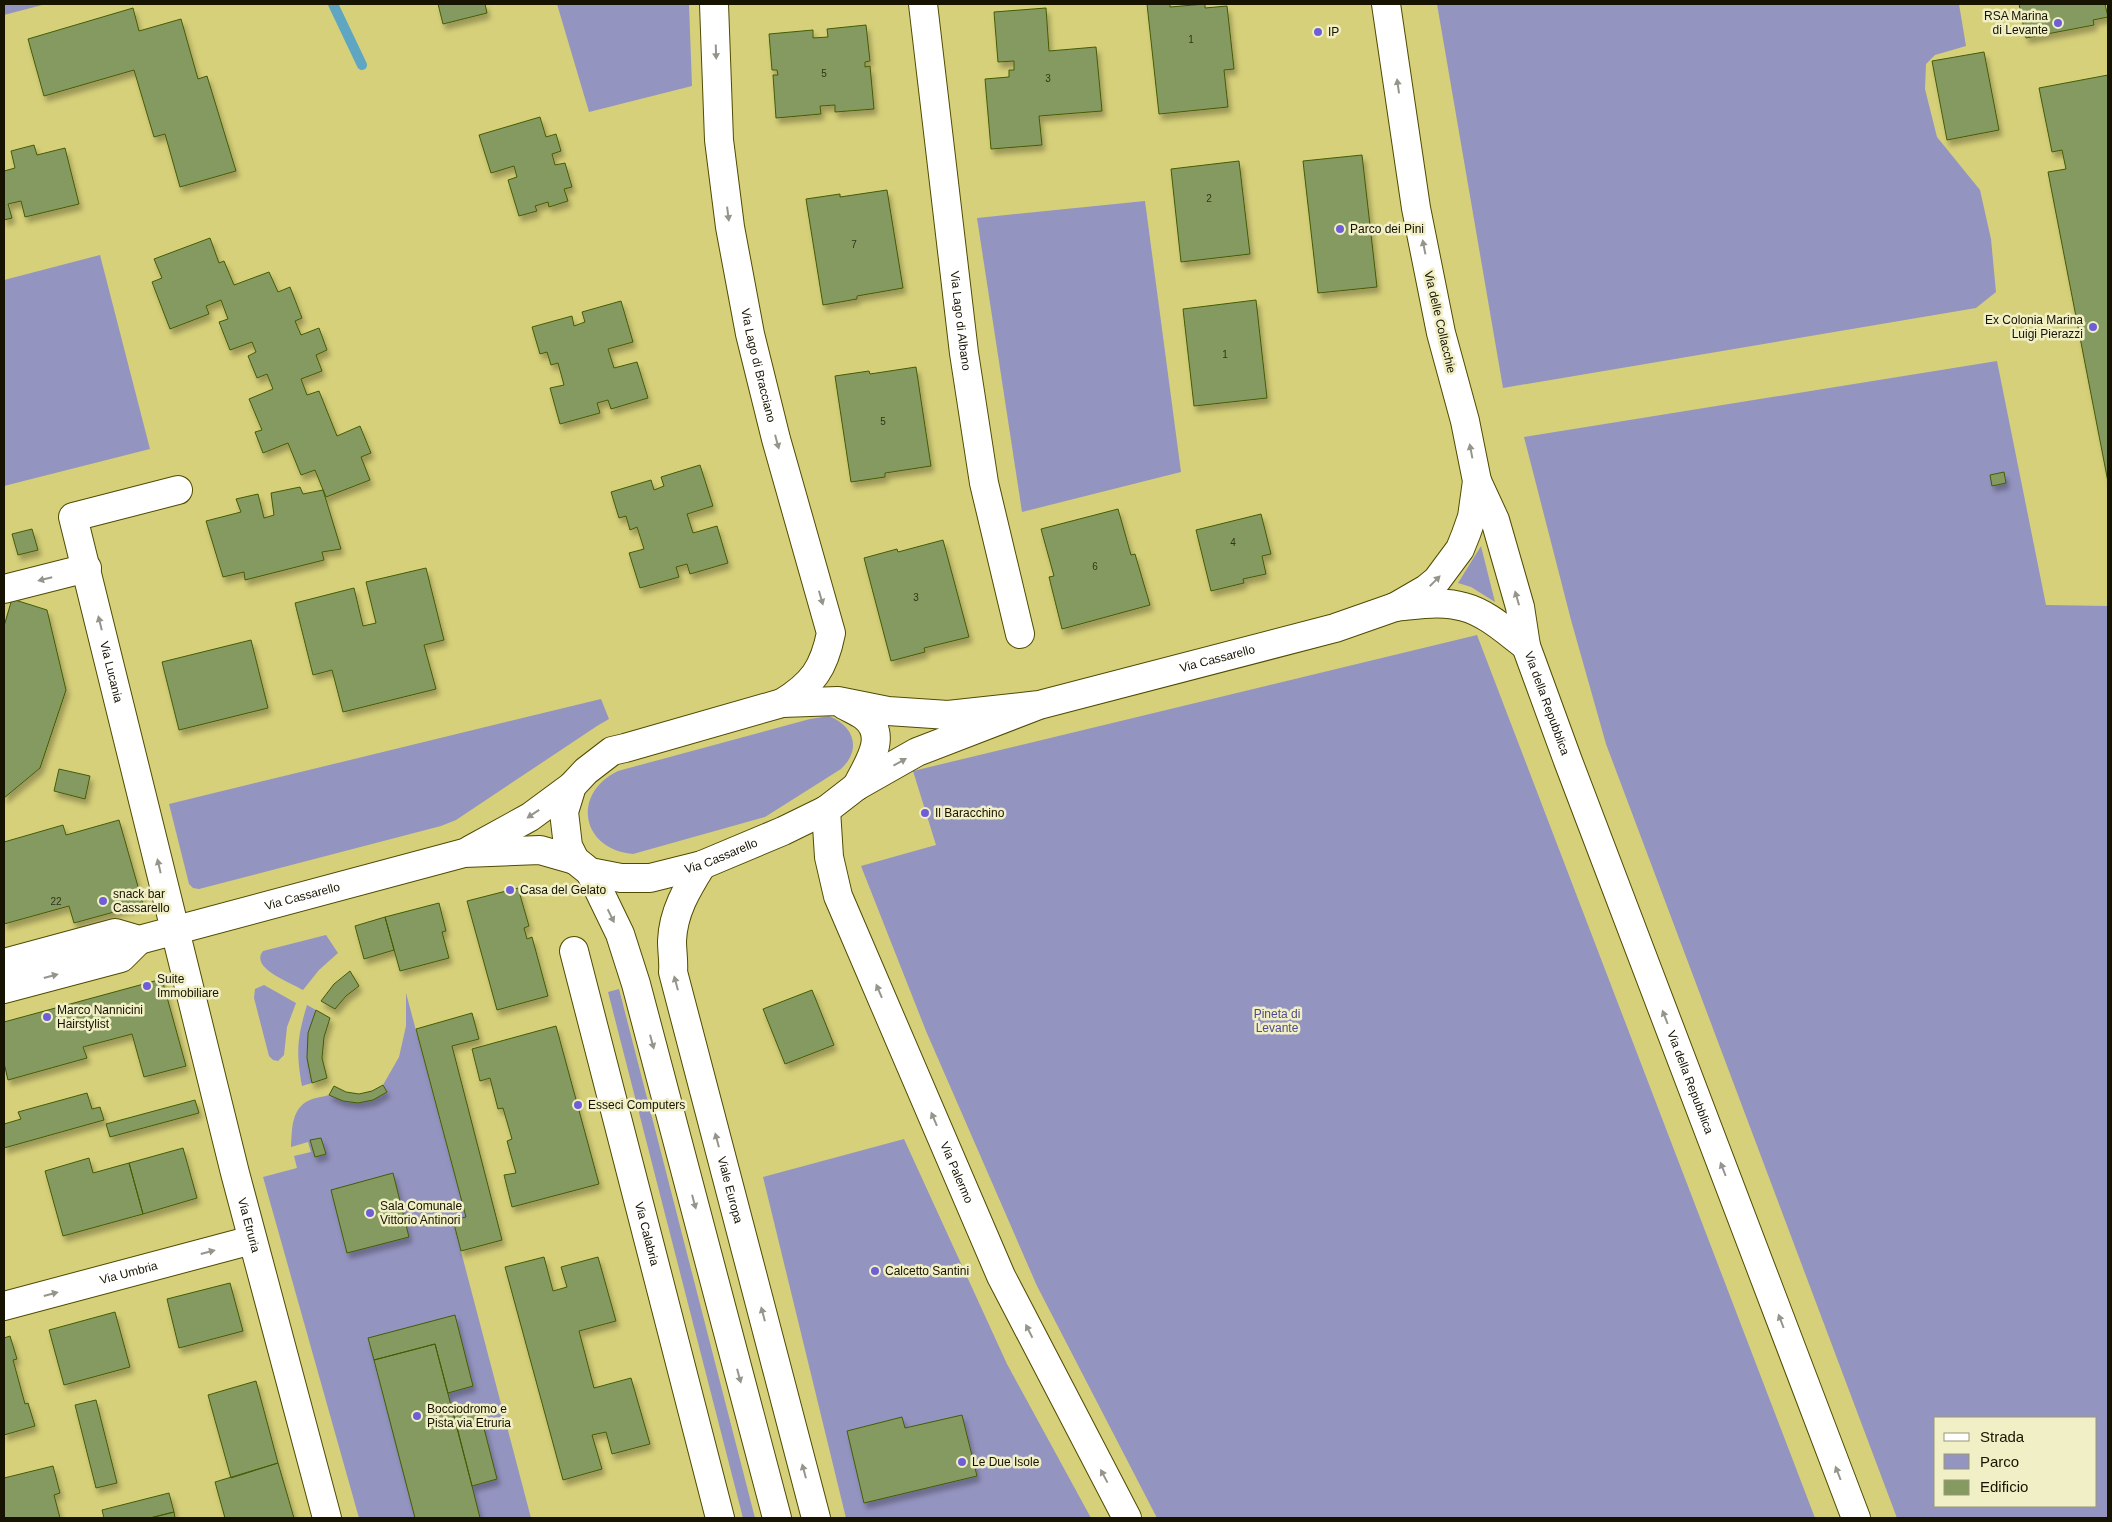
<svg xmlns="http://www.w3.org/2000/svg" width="2112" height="1522" font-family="Arial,sans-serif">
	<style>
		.green { fill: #9494c1; fill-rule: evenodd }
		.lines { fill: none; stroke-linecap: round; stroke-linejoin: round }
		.stream { stroke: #5ea6c2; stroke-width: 10 }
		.building { fill: #859a61; stroke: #455c03; filter: url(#shadow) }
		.minor-casing { stroke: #504b00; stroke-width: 30 }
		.tertiary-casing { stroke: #504b00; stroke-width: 30 }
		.secondary-casing { stroke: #504b00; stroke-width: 30 }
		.minor { stroke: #fff; stroke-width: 28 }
		.tertiary { stroke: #fff; stroke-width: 28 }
		.secondary { stroke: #fff; stroke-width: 28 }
		.oneway { fill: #96958c }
		.poi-dot { fill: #6e5ed8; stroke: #f1efc5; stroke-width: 2 }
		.labels { text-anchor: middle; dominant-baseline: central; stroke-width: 5; stroke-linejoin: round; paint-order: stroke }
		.number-label { font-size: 10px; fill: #323518 }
		.poi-label { font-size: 12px; fill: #161300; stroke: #f1efc5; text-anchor: start }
		.street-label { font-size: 12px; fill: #161300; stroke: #f1efc5 }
		.park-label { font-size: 12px; fill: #4f4a90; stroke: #f1efc5 }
	</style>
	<defs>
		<filter id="shadow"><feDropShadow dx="3" dy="5.5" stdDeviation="2.5" flood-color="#0004"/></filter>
	</defs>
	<rect width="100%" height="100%" fill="#d6d07a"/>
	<path class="green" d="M 4,4 L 46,4 L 4,15 Z
		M 557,4 L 689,4 L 692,86 L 589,112 Z
		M 1437,4 L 1959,4 L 1966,46 L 1935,55 L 1926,64 L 1925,89 L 1937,137 L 1980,190 L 1991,239 L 1996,292 L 1976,308 L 1503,388 Z
		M 1145,201 L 1181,472 L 1022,512 L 977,218 Z
		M 100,255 L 150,449 L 4,486 L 4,280 Z
		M 1997,361 L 2046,605 L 2108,606 L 2108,1518 L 1897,1518 L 1606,744 L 1571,620 L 1524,437 ZM 1936,1418 L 2096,1418 L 2096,1506 L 1936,1506 Z
		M 1481,546 L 1495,602 L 1471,587 L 1458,583 Z
		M 1477,635 L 1815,1518 L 1157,1518 L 1037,1286 L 926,1031 L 861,866 L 936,845 L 913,771 Z
		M 601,699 L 609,719 L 597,726 L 456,820 L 441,826 L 199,889 L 193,888 L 189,884 L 169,804 Z
		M 829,716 C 854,726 862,749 841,769 L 765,817 L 633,854 C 581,849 571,794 618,771 L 810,719 Z
		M 326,935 L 338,953 L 319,970 L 303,990 C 292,983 249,968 263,951 Z
		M 264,985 L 296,1003 L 287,1027 L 284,1055 L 278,1061 L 273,1060 L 269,1056 L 254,998 L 255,989 Z
		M 619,989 L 755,1518 L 743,1518 L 608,992 Z
		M 406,993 L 466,1217 L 453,1221 L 531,1518 L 359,1518 L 263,1177 L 297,1168 L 294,1156 L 311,1152 L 308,1142 L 291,1147 C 292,1132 291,1111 306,1102 C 312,1098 322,1097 329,1095 C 350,1104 366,1104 387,1092 L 383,1085 L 399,1057 L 406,1026 Z
		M 307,1005 L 316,1010 C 307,1038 306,1054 312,1083 L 302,1086 C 296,1053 297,1038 307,1005 Z
		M 904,1139 L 1007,1364 L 1091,1518 L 846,1518 L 763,1177 Z"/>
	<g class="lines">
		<path class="stream" d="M 333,4 L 362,65"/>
	</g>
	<path class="building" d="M 438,4 L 485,4 L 487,13 L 443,24 Z
		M 1147,4 L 1170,4 L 1170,7 L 1205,4 L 1205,8 L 1227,6 L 1234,69 L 1224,70 L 1228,107 L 1159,114 Z
		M 2019,4 L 2105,4 L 2108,17 L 2093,20 L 2094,25 L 2026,38 Z
		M 133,8 L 139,31 L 181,19 L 198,79 L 207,76 L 236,171 L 180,187 L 165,134 L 154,137 L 134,70 L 44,96 L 28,39 Z
		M 1046,8 L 1049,51 L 1096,47 L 1102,111 L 1039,116 L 1042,145 L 991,149 L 985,79 L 1009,77 L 1009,70 L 1014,70 L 1014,61 L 998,62 L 994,12 Z
		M 866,25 L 870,61 L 865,62 L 865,67 L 870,66 L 874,109 L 835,112 L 835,105 L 820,106 L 821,114 L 776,118 L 773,75 L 778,75 L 777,70 L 772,70 L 769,34 L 813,30 L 813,38 L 828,37 L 827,29 Z
		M 1984,52 L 1999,130 L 1947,140 L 1932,61 Z
		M 2108,75 L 2108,482 L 2048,172 L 2066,169 L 2062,150 L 2052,152 L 2039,88 Z
		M 540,117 L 546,137 L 556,134 L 561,151 L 552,154 L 555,165 L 565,163 L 572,187 L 564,189 L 568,201 L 549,207 L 548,202 L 535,206 L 537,211 L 519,216 L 508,180 L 517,177 L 514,166 L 491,173 L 479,135 Z
		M 34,145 L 37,155 L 65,148 L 79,204 L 25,217 L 21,201 L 8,204 L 12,218 L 4,220 L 4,171 L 15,168 L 11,151 Z
		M 1362,155 L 1377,287 L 1318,293 L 1303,161 Z
		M 1239,161 L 1250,254 L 1181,262 L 1171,169 Z
		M 887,190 L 903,288 L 857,296 L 857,299 L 823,305 L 806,199 L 840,194 L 840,197 Z
		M 210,238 L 219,263 L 224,261 L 234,285 L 269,272 L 278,292 L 290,287 L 302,318 L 295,321 L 301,335 L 319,328 L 327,350 L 316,355 L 322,371 L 301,379 L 307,395 L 319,391 L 337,436 L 360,426 L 371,453 L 361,457 L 370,480 L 326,497 L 315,470 L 301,475 L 288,443 L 263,453 L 255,432 L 262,430 L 249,399 L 273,389 L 267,374 L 257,378 L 248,356 L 256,352 L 252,342 L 230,350 L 219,322 L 228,319 L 221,300 L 206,306 L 209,314 L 170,329 L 152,282 L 162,278 L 154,259 Z
		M 1256,300 L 1267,398 L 1194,406 L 1183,309 Z
		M 621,301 L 633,342 L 608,349 L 614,368 L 637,362 L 648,398 L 611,409 L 608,400 L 597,403 L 600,413 L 560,424 L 550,388 L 564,385 L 558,363 L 551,365 L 547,352 L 540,354 L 532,327 L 572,316 L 574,326 L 585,322 L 582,312 Z
		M 916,367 L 931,466 L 885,473 L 885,477 L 851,482 L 835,376 L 869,371 L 870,374 Z
		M 700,465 L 713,506 L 687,514 L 693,533 L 717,526 L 728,563 L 690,574 L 687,564 L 676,567 L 679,577 L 640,588 L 629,553 L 644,549 L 637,527 L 630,530 L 626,516 L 619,518 L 611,492 L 651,480 L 654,490 L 664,486 L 661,477 Z
		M 2004,472 L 2006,483 L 1992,486 L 1990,475 Z
		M 300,487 L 303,494 L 323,490 L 341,549 L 322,552 L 324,560 L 245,580 L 244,572 L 223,577 L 206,521 L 241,512 L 236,499 L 258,494 L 264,518 L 274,515 L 271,493 Z
		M 1118,509 L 1131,555 L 1135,554 L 1150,605 L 1062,629 L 1049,577 L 1054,576 L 1041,529 Z
		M 1261,514 L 1271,554 L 1262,556 L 1266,574 L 1243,579 L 1244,583 L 1211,591 L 1196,530 Z
		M 32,529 L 38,550 L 18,555 L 12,534 Z
		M 943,540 L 969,637 L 924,648 L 925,652 L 891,661 L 864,558 L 897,549 L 898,552 Z
		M 426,568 L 444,640 L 424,645 L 436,689 L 343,712 L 332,670 L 313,675 L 295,603 L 354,588 L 363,626 L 376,623 L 366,582 Z
		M 12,599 L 47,610 L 66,690 L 40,768 L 4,798 L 4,626 Z
		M 251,640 L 268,708 L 179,730 L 162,662 Z
		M 59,769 L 90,776 L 85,799 L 54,791 Z
		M 119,820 L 143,904 L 74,923 L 69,906 L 4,924 L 4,842 L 63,825 L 66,835 Z
		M 518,888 L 529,926 L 524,928 L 527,939 L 532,937 L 548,996 L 497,1010 L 467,901 Z
		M 439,903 L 446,931 L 442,932 L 449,958 L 400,971 L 385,917 Z
		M 385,917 L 394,950 L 364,959 L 355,926 Z
		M 350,971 L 359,986 L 346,996 L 335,1009 L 321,1001 L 334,984 Z
		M 162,979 L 186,1066 L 144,1077 L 132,1034 L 83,1047 L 87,1058 L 8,1080 L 4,1063 L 4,1022 Z
		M 812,990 L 834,1045 L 785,1064 L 763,1009 Z
		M 316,1010 L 330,1018 L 324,1037 L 322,1058 L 327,1078 L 312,1083 L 307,1058 L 308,1033 Z
		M 472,1013 L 479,1039 L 452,1046 L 502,1240 L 461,1251 L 453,1220 L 466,1217 L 416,1029 Z
		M 556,1026 L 599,1184 L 512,1207 L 504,1175 L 516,1173 L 507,1141 L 512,1139 L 503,1108 L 498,1109 L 490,1078 L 480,1081 L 472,1049 Z
		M 383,1085 L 387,1092 L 373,1100 L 358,1103 L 343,1101 L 329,1095 L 334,1086 L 346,1092 L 359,1094 L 372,1091 Z
		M 87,1093 L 92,1109 L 100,1107 L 104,1120 L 4,1148 L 4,1124 L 21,1119 L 18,1112 Z
		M 195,1100 L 199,1113 L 110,1137 L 106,1124 Z
		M 321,1138 L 326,1154 L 315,1157 L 310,1140 Z
		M 183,1148 L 197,1198 L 143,1214 L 129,1163 Z
		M 89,1158 L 93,1173 L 129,1163 L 143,1214 L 63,1236 L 45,1171 Z
		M 393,1173 L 409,1237 L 347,1253 L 331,1190 Z
		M 544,1257 L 553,1291 L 567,1287 L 561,1267 L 598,1257 L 616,1321 L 579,1331 L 594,1388 L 631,1378 L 650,1444 L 612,1454 L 606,1432 L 592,1435 L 602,1469 L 563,1480 L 505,1267 Z
		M 230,1283 L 243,1331 L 179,1348 L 167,1299 Z
		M 115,1312 L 130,1367 L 64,1385 L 49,1330 Z
		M 455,1315 L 473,1386 L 448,1393 L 435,1344 L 374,1360 L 368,1338 Z
		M 10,1336 L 17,1359 L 13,1360 L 25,1404 L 28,1403 L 35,1426 L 4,1435 L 4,1338 Z
		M 435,1344 L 472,1486 L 480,1518 L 415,1518 L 374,1360 Z
		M 256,1381 L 278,1463 L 231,1478 L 208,1395 Z
		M 96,1400 L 117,1483 L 96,1488 L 75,1405 Z
		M 478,1405 L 497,1479 L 472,1486 L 453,1411 Z
		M 962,1415 L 977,1476 L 864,1503 L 847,1431 L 902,1417 L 905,1428 Z
		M 278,1463 L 294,1518 L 225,1518 L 215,1482 Z
		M 53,1466 L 60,1493 L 54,1495 L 60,1518 L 4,1518 L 4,1478 Z
		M 169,1493 L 174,1512 L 150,1518 L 104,1518 L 102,1510 Z
		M 174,1512 L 175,1518 L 150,1518 Z"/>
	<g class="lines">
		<defs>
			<g id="minor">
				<path id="s1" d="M 923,4 L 964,353 L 984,483 L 1020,634"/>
				<path id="s2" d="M 1477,481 L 1495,520 L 1520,607 L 1526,646 L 1568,761 L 1856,1518"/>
				<path id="s3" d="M 178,490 L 73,517 L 235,1173 L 327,1518"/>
				<path d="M 4,589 L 87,568"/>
				<path d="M 1395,607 C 1417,605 1442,600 1464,607 C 1487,613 1507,632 1526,646"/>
				<path id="s4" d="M 826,810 L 829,857 L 838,896 L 1001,1276 L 1127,1518"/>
				<path id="s5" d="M 574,951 L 720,1518"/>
				<path id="s6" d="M 4,1306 L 252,1240"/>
			</g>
			<g id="tertiary">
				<path d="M 470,850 L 530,817 L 572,786"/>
				<path id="s7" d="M 4,963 L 115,933 L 139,940 L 464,853 L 540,850 L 575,860"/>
				<path d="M 4,989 L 121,958 L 139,940"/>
			</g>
			<g id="secondary">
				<path id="s8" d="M 714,4 L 719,140 L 730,227 L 750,334 L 776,439 L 831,633 C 824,668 813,684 782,703"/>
				<path d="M 844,705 C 851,709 859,712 865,717 C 889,736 867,765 857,786"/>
				<path id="s9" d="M 1039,705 L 948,715 L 888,711 L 838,701 L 782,703 L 625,748 L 612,751 L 586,771 L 572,786 L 564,812 L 568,846 L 575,860 L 590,872 L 621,878 L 650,878 L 702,865 L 783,831 L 826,810 L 857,786 L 917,752 L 1039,705 L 1335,628 L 1395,607 L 1426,589 L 1437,580 L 1460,549 L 1466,534 L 1472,517 L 1477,481 L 1465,421 L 1441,333 L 1416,208 L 1386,4"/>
				<path id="s10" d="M 702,865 C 687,889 673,912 672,941 C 672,952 674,962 673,972 L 816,1518"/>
				<path d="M 590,872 L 620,934 L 636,984 L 777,1518"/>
			</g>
		</defs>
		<use href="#minor" class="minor-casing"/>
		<use href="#tertiary" class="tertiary-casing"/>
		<use href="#secondary" class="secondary-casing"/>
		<use href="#minor" class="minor"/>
		<use href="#tertiary" class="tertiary"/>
		<use href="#secondary" class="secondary"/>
	</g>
	<defs><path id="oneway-solid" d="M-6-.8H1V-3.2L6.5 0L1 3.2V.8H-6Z" transform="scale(1.25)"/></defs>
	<g class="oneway">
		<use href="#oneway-solid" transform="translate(716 52) rotate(88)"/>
		<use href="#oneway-solid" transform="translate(1398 86) rotate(-98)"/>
		<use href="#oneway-solid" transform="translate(728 214) rotate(83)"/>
		<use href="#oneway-solid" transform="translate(1424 247) rotate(-101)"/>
		<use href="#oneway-solid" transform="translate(777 442) rotate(75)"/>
		<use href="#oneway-solid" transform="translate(1471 451) rotate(-101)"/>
		<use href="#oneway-solid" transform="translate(45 579) rotate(166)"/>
		<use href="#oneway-solid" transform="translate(1435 581) rotate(-45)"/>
		<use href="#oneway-solid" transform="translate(821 598) rotate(74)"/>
		<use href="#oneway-solid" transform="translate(1517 598) rotate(-106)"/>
		<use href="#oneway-solid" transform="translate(100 623) rotate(-104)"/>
		<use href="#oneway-solid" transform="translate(900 762) rotate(-29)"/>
		<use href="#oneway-solid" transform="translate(533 814) rotate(146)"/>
		<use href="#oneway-solid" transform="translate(159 866) rotate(-103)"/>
		<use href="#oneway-solid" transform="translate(611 916) rotate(64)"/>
		<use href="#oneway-solid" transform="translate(51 976) rotate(-15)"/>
		<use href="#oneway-solid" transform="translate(676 983) rotate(-105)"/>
		<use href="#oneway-solid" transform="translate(879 991) rotate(-113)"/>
		<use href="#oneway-solid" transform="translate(1665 1017) rotate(-111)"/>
		<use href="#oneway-solid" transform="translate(652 1042) rotate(75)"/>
		<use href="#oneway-solid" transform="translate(934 1119) rotate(-113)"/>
		<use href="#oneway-solid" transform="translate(717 1140) rotate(-105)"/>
		<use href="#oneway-solid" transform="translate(1723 1169) rotate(-111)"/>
		<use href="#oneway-solid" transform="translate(694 1202) rotate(75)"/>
		<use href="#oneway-solid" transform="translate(208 1252) rotate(-15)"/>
		<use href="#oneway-solid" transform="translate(51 1294) rotate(-15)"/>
		<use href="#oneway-solid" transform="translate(763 1314) rotate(-105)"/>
		<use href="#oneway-solid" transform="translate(1781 1321) rotate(-111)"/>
		<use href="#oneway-solid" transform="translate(1029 1331) rotate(-117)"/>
		<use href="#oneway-solid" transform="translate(739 1376) rotate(75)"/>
		<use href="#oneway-solid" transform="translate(804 1471) rotate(-105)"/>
		<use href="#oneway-solid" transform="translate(1838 1473) rotate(-111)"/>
		<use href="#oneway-solid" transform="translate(1104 1476) rotate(-118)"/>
	</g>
	<g class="poi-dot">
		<circle cx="2058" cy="23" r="5"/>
		<circle cx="1318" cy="32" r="5"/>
		<circle cx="1340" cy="229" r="5"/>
		<circle cx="2093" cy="327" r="5"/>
		<circle cx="925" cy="813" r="5"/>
		<circle cx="510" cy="890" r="5"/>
		<circle cx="103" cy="901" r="5"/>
		<circle cx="147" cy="986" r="5"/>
		<circle cx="47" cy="1017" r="5"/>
		<circle cx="578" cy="1105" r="5"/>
		<circle cx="370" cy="1213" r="5"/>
		<circle cx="875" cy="1271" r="5"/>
		<circle cx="417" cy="1416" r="5"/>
		<circle cx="962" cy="1462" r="5"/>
	</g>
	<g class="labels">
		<g class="number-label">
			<text x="1191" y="39">1</text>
			<text x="824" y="73">5</text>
			<text x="1048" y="78">3</text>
			<text x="1209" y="198">2</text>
			<text x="854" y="244">7</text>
			<text x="1225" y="354">1</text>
			<text x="883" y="421">5</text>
			<text x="1233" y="542">4</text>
			<text x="1095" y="566">6</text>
			<text x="916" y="597">3</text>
			<text x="56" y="901">22</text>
		</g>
		<g class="poi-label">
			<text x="2048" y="16" text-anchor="end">RSA Marina<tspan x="2048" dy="14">di Levante</tspan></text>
			<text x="1328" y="32">IP</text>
			<text x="1350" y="229">Parco dei Pini</text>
			<text x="2083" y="320" text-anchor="end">Ex Colonia Marina<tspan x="2083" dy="14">Luigi Pierazzi</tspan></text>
			<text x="935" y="813">Il Baracchino</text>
			<text x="520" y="890">Casa del Gelato</text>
			<text x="113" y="894">snack bar<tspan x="113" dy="14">Cassarello</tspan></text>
			<text x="157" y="979">Suite<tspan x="157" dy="14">Immobiliare</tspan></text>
			<text x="57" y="1010">Marco Nannicini<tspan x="57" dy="14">Hairstylist</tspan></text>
			<text x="588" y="1105">Esseci Computers</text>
			<text x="380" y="1206">Sala Comunale<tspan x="380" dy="14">Vittorio Antinori</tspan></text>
			<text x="885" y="1271">Calcetto Santini</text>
			<text x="427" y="1409">Bocciodromo e<tspan x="427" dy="14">Pista via Etruria</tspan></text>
			<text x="972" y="1462">Le Due Isole</text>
		</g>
		<g class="street-label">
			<text stroke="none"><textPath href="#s1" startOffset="319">Via Lago di Albano</textPath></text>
			<text transform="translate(1440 322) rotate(77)">Via delle Collacchie</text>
			<text stroke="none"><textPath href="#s8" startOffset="365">Via Lago di Bracciano</textPath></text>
			<text stroke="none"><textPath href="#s9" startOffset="1258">Via Cassarello</textPath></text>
			<text stroke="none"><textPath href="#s3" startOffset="268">Via Lucania</textPath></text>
			<text stroke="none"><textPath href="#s2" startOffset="234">Via della Repubblica</textPath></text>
			<text stroke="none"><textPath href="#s9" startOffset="720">Via Cassarello</textPath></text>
			<text stroke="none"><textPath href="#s7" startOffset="309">Via Cassarello</textPath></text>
			<text stroke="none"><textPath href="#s2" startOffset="639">Via della Repubblica</textPath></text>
			<text stroke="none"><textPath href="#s4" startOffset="388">Via Palermo</textPath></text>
			<text stroke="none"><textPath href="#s10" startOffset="339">Viale Europa</textPath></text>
			<text stroke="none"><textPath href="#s3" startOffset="838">Via Etruria</textPath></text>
			<text stroke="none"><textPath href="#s5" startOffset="292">Via Calabria</textPath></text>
			<text stroke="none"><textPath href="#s6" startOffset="129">Via Umbria</textPath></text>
		</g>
		<g class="park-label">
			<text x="1277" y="1014">Pineta di<tspan x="1277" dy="14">Levante</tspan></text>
		</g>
	</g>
	<rect width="2112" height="1522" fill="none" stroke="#161300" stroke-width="10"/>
	<rect x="1934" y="1417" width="162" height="90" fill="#f1efc5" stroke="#999776"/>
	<rect x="1944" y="1433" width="25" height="8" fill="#ffffff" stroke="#999776"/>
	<text x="1980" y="1442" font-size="15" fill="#161300">Strada</text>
	<rect x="1944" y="1454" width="25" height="15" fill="#9494c1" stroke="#999776"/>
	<text x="1980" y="1467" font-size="15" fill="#161300">Parco</text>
	<rect x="1944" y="1480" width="25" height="15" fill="#859a61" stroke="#999776"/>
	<text x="1980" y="1492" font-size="15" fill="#161300">Edificio</text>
</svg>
